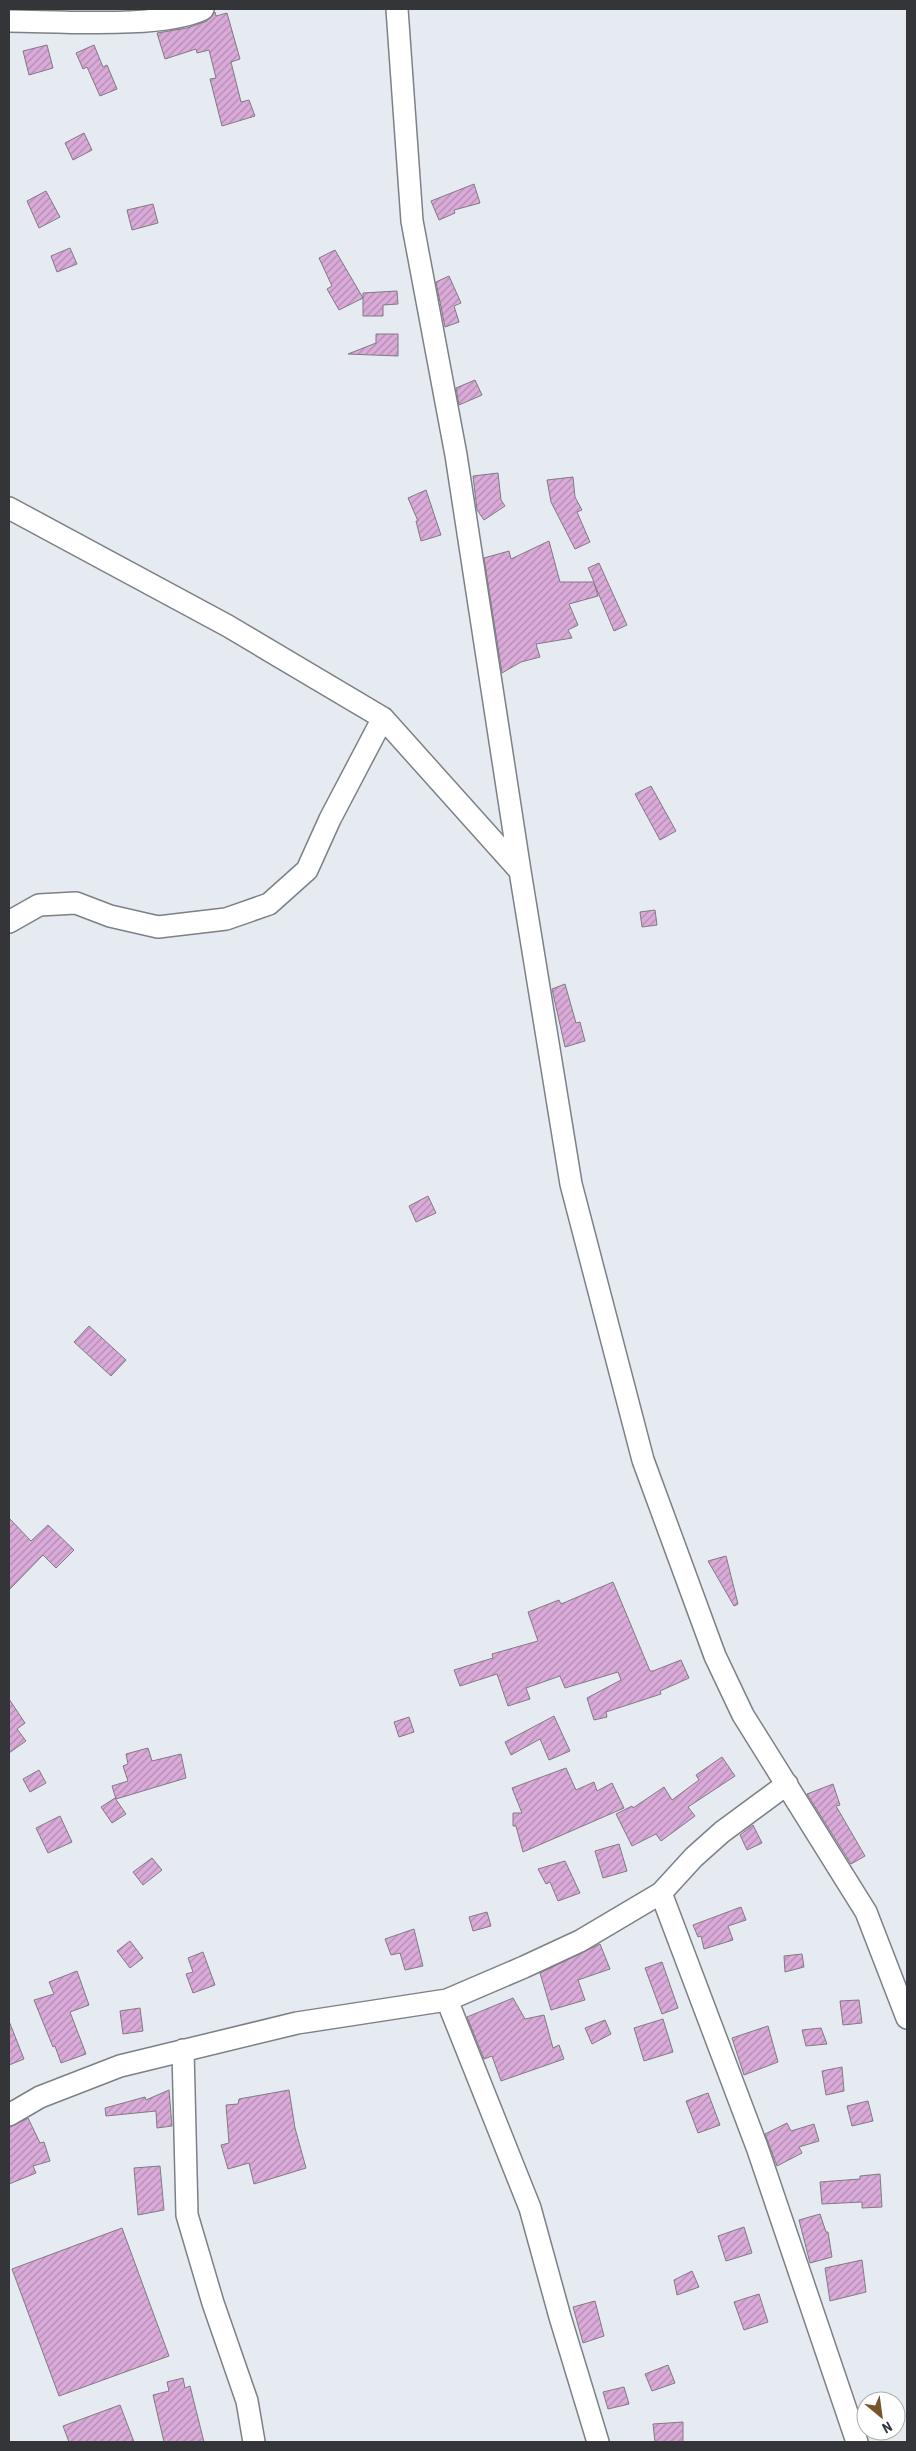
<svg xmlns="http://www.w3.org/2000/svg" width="916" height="2451" font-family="'Roboto Condensed',sans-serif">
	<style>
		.building { fill: url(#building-hatch); stroke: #817b81 }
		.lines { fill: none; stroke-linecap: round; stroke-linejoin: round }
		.minor-casing { stroke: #7b8186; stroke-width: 24 }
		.minor { stroke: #fff; stroke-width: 21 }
	</style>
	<defs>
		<pattern id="building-hatch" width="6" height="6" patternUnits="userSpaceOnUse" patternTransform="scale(1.25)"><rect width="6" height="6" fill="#daaad9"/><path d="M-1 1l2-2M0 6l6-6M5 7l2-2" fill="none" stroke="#b18bb1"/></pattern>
	</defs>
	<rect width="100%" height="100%" fill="#e5ebf1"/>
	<path class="building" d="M 215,12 L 216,16 L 227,13 L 240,59 L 231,62 L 241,102 L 249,100 L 255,116 L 222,126 L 210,79 L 216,78 L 209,50 L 197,53 L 196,49 L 165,59 L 157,33 L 187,28 L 207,21 Z
		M 47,45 L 53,68 L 29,75 L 23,51 Z
		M 94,45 L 103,67 L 107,65 L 117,89 L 100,96 L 87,67 L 83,69 L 76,53 Z
		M 84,133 L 92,150 L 73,160 L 65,143 Z
		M 474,184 L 480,203 L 454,210 L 455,213 L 439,220 L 431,201 Z
		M 46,191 L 60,217 L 39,228 L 27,201 Z
		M 153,204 L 158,223 L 132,230 L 127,210 Z
		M 70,248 L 77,264 L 57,272 L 51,256 Z
		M 335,250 L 363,298 L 339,310 L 327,289 L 332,286 L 319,258 Z
		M 449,276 L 461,303 L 454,306 L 459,322 L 445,327 L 436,282 Z
		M 397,291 L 398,304 L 383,305 L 383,316 L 363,316 L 363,293 Z
		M 376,334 L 398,334 L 398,356 L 348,354 L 376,343 Z
		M 475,380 L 482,395 L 459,405 L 456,388 Z
		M 498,473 L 501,500 L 505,506 L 484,520 L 477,510 L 473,476 Z
		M 573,477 L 575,497 L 582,510 L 577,512 L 590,542 L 575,549 L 551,502 L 547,480 Z
		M 426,490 L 441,535 L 421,541 L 416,521 L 418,521 L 408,498 Z
		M 549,541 L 560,582 L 594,582 L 588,568 L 599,563 L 627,625 L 614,631 L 594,583 L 598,596 L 569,604 L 578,625 L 568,630 L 572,638 L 536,644 L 540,657 L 521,662 L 502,673 L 484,558 L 509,551 L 511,559 Z
		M 651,786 L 676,831 L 660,840 L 635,794 Z
		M 655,910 L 657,925 L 642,927 L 640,912 Z
		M 565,984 L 576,1023 L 580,1022 L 585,1041 L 565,1047 L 552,989 Z
		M 428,1196 L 436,1213 L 416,1222 L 409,1206 Z
		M 89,1326 L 126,1360 L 111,1376 L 74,1342 Z
		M 9,1518 L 31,1541 L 48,1525 L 74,1550 L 56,1568 L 43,1555 L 9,1590 Z
		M 726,1556 L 738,1604 L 734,1606 L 708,1561 Z
		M 613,1582 L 650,1671 L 653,1671 L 681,1660 L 689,1678 L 660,1691 L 661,1694 L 606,1712 L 607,1717 L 594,1720 L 587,1698 L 621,1680 L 618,1672 L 565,1688 L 560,1676 L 526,1688 L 530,1699 L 508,1706 L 497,1674 L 460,1686 L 454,1670 L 493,1658 L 492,1654 L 538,1641 L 528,1612 L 559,1600 L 561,1604 Z
		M 9,1699 L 25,1723 L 17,1729 L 26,1741 L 9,1753 Z
		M 554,1716 L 570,1751 L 549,1760 L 540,1739 L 511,1755 L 505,1742 Z
		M 409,1717 L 414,1732 L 399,1737 L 394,1722 Z
		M 148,1748 L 152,1761 L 181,1754 L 186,1778 L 116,1799 L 112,1786 L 128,1781 L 123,1766 L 128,1764 L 126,1754 Z
		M 722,1757 L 735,1776 L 688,1807 L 695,1816 L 661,1841 L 656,1834 L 632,1846 L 616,1814 L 632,1806 L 633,1808 L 664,1787 L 672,1800 L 699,1780 L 696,1775 Z
		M 566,1768 L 576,1790 L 594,1782 L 597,1791 L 612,1783 L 624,1808 L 523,1852 L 516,1826 L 513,1826 L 513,1813 L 522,1813 L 512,1788 Z
		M 39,1770 L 46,1783 L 30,1792 L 23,1779 Z
		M 833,1784 L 840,1805 L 836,1806 L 865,1856 L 851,1864 L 807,1794 Z
		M 115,1798 L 126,1814 L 112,1823 L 101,1807 Z
		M 60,1816 L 72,1842 L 48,1853 L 36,1828 Z
		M 753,1825 L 762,1843 L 747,1850 L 740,1835 Z
		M 619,1844 L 627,1871 L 603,1878 L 595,1851 Z
		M 152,1858 L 162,1870 L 143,1885 L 133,1872 Z
		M 565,1861 L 580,1893 L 558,1901 L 550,1882 L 546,1884 L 538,1869 Z
		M 741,1907 L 746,1920 L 728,1926 L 733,1940 L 704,1949 L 701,1936 L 698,1937 L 693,1925 Z
		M 487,1912 L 491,1926 L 473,1931 L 469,1917 Z
		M 414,1929 L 423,1966 L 405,1970 L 400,1953 L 391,1955 L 385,1939 Z
		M 130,1941 L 143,1958 L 130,1968 L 117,1951 Z
		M 600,1944 L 610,1969 L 578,1980 L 585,2000 L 551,2010 L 540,1973 Z
		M 203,1952 L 215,1985 L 193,1993 L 186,1974 L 193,1972 L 188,1958 Z
		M 802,1954 L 804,1967 L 785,1972 L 784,1956 Z
		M 662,1962 L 678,2008 L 662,2014 L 645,1968 Z
		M 77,1971 L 89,2005 L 70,2012 L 86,2054 L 61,2063 L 55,2046 L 53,2047 L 34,2000 L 54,1994 L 49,1982 Z
		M 513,1998 L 525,2019 L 544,2015 L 553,2048 L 559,2045 L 564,2059 L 501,2081 L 492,2056 L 484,2059 L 467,2017 Z
		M 859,2000 L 862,2023 L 843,2025 L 840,2001 Z
		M 140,2008 L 143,2031 L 123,2034 L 120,2011 Z
		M 663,2019 L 673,2052 L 644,2061 L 634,2028 Z
		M 605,2020 L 611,2034 L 592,2044 L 585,2028 Z
		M 9,2021 L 24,2059 L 9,2065 Z
		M 768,2026 L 778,2062 L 744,2075 L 732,2038 Z
		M 821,2028 L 827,2044 L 806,2046 L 802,2030 Z
		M 842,2067 L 844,2091 L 826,2095 L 822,2071 Z
		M 169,2090 L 172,2126 L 157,2128 L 156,2111 L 106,2116 L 105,2108 L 145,2097 L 146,2100 Z
		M 289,2090 L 295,2128 L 306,2168 L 254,2184 L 249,2163 L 228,2169 L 221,2145 L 229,2143 L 226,2105 L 238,2104 L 239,2099 Z
		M 708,2093 L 720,2125 L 698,2133 L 686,2101 Z
		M 868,2101 L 873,2121 L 852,2126 L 847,2106 Z
		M 28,2118 L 40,2143 L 44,2142 L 50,2161 L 33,2166 L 36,2173 L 9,2184 L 9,2127 Z
		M 787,2123 L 791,2131 L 814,2124 L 819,2141 L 799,2147 L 802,2153 L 777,2166 L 765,2134 Z
		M 160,2166 L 164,2210 L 138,2215 L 134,2168 Z
		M 880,2174 L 882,2207 L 862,2208 L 862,2202 L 822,2204 L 820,2182 L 860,2179 L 860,2176 Z
		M 820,2214 L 826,2232 L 828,2232 L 832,2257 L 810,2263 L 799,2220 Z
		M 744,2227 L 752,2253 L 726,2261 L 718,2236 Z
		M 122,2228 L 169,2356 L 59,2396 L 12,2269 Z
		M 862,2260 L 866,2292 L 830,2301 L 825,2268 Z
		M 692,2271 L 699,2287 L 677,2295 L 674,2280 Z
		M 759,2294 L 768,2322 L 744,2330 L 734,2302 Z
		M 595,2301 L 604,2336 L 583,2343 L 573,2307 Z
		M 668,2365 L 675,2383 L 652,2391 L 645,2374 Z
		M 183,2378 L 185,2388 L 190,2386 L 204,2442 L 164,2442 L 153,2395 L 169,2391 L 167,2382 Z
		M 624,2387 L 629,2404 L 608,2409 L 603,2392 Z
		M 120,2405 L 134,2442 L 69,2442 L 63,2426 Z
		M 683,2422 L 683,2442 L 655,2442 L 653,2424 Z"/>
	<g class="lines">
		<defs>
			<path id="minor" d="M 397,9 L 412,221 L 456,455 L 520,871 L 571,1184 L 643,1460 L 715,1656 L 743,1715 L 866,1912 L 907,2018
				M 9,21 C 56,21 163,29 203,9
				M 9,508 L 228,626 L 383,718 L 520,871
				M 9,922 L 39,905 L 76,903 L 110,916 L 158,927 L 226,919 L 269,904 L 307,870 L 330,819 L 383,718
				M 661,1893 L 757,2147 L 857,2442
				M 447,2000 L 530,2208 L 560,2317 L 598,2442
				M 183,2050 L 187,2215 L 213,2303 L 247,2401 L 254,2442
				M 9,2115 L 40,2097 L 120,2066 L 297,2023 L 447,2000 L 524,1967 L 580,1941 L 661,1893 L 694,1857 L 722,1832 L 787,1784"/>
		</defs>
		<use href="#minor" class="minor-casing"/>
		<use href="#minor" class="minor"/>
	</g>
	<rect width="916" height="2451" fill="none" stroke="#333538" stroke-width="20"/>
	<g transform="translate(881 2416) rotate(151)"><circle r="24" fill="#ffffff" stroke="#adaeaf"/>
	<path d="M0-4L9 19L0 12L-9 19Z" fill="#76542c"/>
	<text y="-8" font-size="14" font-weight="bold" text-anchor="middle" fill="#333538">N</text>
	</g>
</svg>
